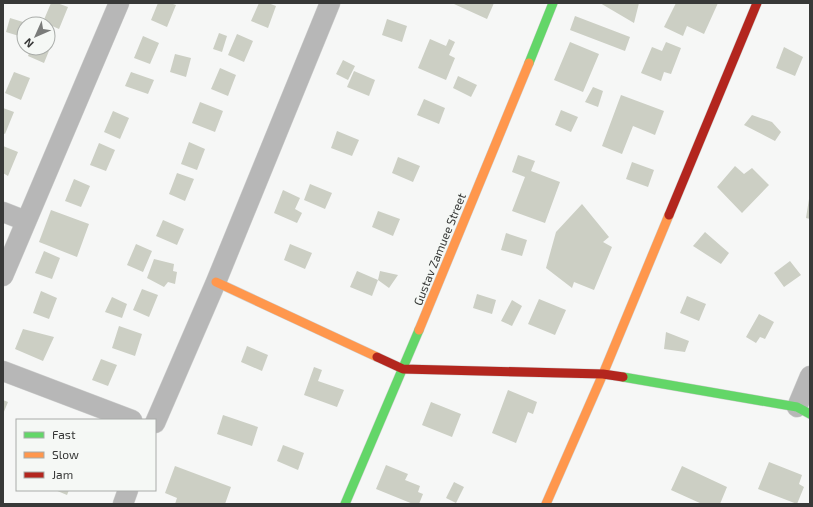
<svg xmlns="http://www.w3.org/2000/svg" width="813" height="507" font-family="'Exo 2',sans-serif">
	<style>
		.building { fill: #cccfc4 }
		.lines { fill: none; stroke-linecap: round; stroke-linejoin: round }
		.street-casing { stroke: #d0d1d0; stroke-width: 21 }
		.fast-casing { stroke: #d0d1d0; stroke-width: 10 }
		.slow-casing { stroke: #d0d1d0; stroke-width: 10 }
		.jam-casing { stroke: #d0d1d0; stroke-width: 10 }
		.street { stroke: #b7b7b7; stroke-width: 20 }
		.fast { stroke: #63d668; stroke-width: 9 }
		.slow { stroke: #ff974d; stroke-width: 9 }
		.jam { stroke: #b3261e; stroke-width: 9 }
		.labels { text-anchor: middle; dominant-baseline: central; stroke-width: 3; stroke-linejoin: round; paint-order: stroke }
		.street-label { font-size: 12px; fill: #383938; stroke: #f5f8f5 }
	</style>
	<rect width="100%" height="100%" fill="#f6f7f6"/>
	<path class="building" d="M 51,3 L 57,3 L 68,7 L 59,29 L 43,22 Z
		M 158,3 L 170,3 L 176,5 L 167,27 L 151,20 Z
		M 259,3 L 268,3 L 276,6 L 268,28 L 251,21 Z
		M 454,3 L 494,3 L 487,19 L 454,4 Z
		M 600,3 L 639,3 L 634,23 Z
		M 676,3 L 718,3 L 704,34 L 687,26 L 683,36 L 664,27 Z
		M 575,16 L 630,37 L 625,51 L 570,30 Z
		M 10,18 L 23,22 L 19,36 L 6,32 Z
		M 387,19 L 407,26 L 402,42 L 382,35 Z
		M 219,33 L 227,36 L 222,52 L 213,49 Z
		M 237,34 L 253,41 L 244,62 L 228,55 Z
		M 143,36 L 159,43 L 150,64 L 134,58 Z
		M 48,39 L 53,41 L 44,63 L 28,56 L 31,48 L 48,48 Z
		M 430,39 L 446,46 L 449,39 L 455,42 L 449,55 L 455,58 L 446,80 L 418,68 Z
		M 570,42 L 599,54 L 583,92 L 554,80 Z
		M 666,42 L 681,48 L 671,74 L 664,72 L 661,81 L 641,73 L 652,47 L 662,51 Z
		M 784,47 L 803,57 L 795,76 L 776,68 Z
		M 175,54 L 191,58 L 186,77 L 170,72 Z
		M 343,60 L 355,66 L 348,80 L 336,74 Z
		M 220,68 L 236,75 L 228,96 L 211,89 Z
		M 354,71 L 375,80 L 369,96 L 347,87 Z
		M 14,72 L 30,78 L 21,100 L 5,93 Z
		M 131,72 L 154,80 L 148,94 L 125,86 Z
		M 458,76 L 477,85 L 471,97 L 453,88 Z
		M 593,87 L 603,91 L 598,107 L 585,102 Z
		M 621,95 L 664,111 L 655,135 L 633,126 L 622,154 L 602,146 Z
		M 424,99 L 445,108 L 439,124 L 417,115 Z
		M 200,102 L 223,111 L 215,132 L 192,123 Z
		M 3,108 L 14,112 L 5,134 L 3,133 Z
		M 561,110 L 578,117 L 571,132 L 555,125 Z
		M 113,111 L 129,118 L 120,139 L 104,132 Z
		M 752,115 L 772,122 L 781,132 L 775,141 L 744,125 Z
		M 337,131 L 359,140 L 352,156 L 331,148 Z
		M 189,142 L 205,149 L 197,170 L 181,164 Z
		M 99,143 L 115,150 L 106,171 L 90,165 Z
		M 3,146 L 18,152 L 8,176 L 3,173 Z
		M 518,155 L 535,161 L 531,171 L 560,182 L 545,223 L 512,211 L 525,177 L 512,172 Z
		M 398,157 L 420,166 L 413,182 L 392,173 Z
		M 632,162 L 654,170 L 648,187 L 626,179 Z
		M 735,166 L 744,174 L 752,168 L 769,185 L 742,213 L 717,187 Z
		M 177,173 L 194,179 L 185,201 L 169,194 Z
		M 74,179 L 90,186 L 81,207 L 65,201 Z
		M 310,184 L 332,193 L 325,209 L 304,200 Z
		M 283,190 L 300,198 L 295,209 L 302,213 L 297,223 L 274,213 Z
		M 809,199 L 810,199 L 810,219 L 806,218 Z
		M 582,204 L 609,237 L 603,242 L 612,247 L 594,290 L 574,282 L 572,288 L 546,268 L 556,232 Z
		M 51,210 L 89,224 L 77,257 L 39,242 Z
		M 378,211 L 400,219 L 393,236 L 372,227 Z
		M 163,220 L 184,229 L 177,245 L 156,236 Z
		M 705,232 L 729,253 L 721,264 L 693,246 Z
		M 506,233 L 527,240 L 522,256 L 501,250 Z
		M 136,244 L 152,251 L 143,272 L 127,265 Z
		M 290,244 L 312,253 L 305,269 L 284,260 Z
		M 44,251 L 60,258 L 52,279 L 35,273 Z
		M 154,259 L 174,264 L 173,271 L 177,272 L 175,284 L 168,282 L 164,287 L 147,278 Z
		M 790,261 L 801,275 L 784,287 L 774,273 Z
		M 357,271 L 378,280 L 380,271 L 398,275 L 389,288 L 378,280 L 372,296 L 350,287 Z
		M 142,289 L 158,295 L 149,317 L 133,310 Z
		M 41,291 L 57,298 L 49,319 L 33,313 Z
		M 477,294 L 496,300 L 492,314 L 473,308 Z
		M 687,296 L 706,304 L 699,321 L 680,313 Z
		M 112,297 L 127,304 L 122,318 L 105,312 Z
		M 539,299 L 566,310 L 555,335 L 528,324 Z
		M 512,300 L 522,306 L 512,326 L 501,321 Z
		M 759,314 L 774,322 L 765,339 L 760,337 L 756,343 L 746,337 Z
		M 119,326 L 142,334 L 135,356 L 112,348 Z
		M 23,329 L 54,337 L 43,361 L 15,349 Z
		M 666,332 L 689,341 L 685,352 L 664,349 Z
		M 247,346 L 268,355 L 262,371 L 241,362 Z
		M 101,359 L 117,365 L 108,386 L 92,380 Z
		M 314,367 L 322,370 L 318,381 L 344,390 L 337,407 L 304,395 Z
		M 508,390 L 537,402 L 533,414 L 528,412 L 516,443 L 492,433 Z
		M 3,400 L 8,402 L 3,414 Z
		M 431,402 L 461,414 L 452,437 L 422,425 Z
		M 223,415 L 258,427 L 252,446 L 217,434 Z
		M 283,445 L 304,453 L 298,470 L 277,461 Z
		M 769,462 L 802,475 L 799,484 L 804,487 L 797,504 L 758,489 Z
		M 386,465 L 408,474 L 405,480 L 420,486 L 418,492 L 423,494 L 419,504 L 413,504 L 376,489 Z
		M 175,466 L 231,487 L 225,504 L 175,504 L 177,498 L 165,493 Z
		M 682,466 L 727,487 L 720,504 L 702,504 L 671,490 Z
		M 454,482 L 464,487 L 456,503 L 446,498 Z
		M 55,490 L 69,490 L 67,495 Z"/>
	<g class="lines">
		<defs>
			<path id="street" d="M 3,212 L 26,221
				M 3,276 L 119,3
				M 3,371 L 132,420
				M 797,407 L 810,376
				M 155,423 L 216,282 L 330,3
				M 123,504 L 128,490"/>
			<path id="fast" d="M 529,63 L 553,3
				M 623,377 L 797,407 L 810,414
				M 345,504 L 419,330"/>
			<path id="slow" d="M 216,282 L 377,357
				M 419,330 L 529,63
				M 546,504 L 603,374 L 669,215"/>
			<path id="jam" d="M 669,215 L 757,3
				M 377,357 L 403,369 L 603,374 L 623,377"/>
		</defs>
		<use href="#street" class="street-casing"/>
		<use href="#fast" class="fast-casing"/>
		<use href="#slow" class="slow-casing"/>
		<use href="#jam" class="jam-casing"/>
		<use href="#street" class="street"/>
		<use href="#fast" class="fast"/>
		<use href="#slow" class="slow"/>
		<use href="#jam" class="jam"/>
	</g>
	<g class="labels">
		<g class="street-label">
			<text transform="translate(439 249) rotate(-68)">Gustav Zamuee Street</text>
		</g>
	</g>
	<rect width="813" height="507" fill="none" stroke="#383938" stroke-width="8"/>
	<rect x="16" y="419" width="140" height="72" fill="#f5f8f5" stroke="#a9aca9"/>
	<rect x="24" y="432" width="20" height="6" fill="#63d668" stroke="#a9aca9"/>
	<text x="52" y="439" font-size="12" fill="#383938">Fast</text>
	<rect x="24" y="452" width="20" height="6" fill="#ff974d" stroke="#a9aca9"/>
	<text x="52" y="459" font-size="12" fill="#383938">Slow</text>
	<rect x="24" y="472" width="20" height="6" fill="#b3261e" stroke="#a9aca9"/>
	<text x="52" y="479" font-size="12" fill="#383938">Jam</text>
	<g transform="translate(36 36) rotate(225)"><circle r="19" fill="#f5f8f5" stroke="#a9aca9"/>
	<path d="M0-3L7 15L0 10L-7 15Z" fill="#7a7c7a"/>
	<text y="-6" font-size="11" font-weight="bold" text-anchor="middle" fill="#383938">N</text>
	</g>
</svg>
